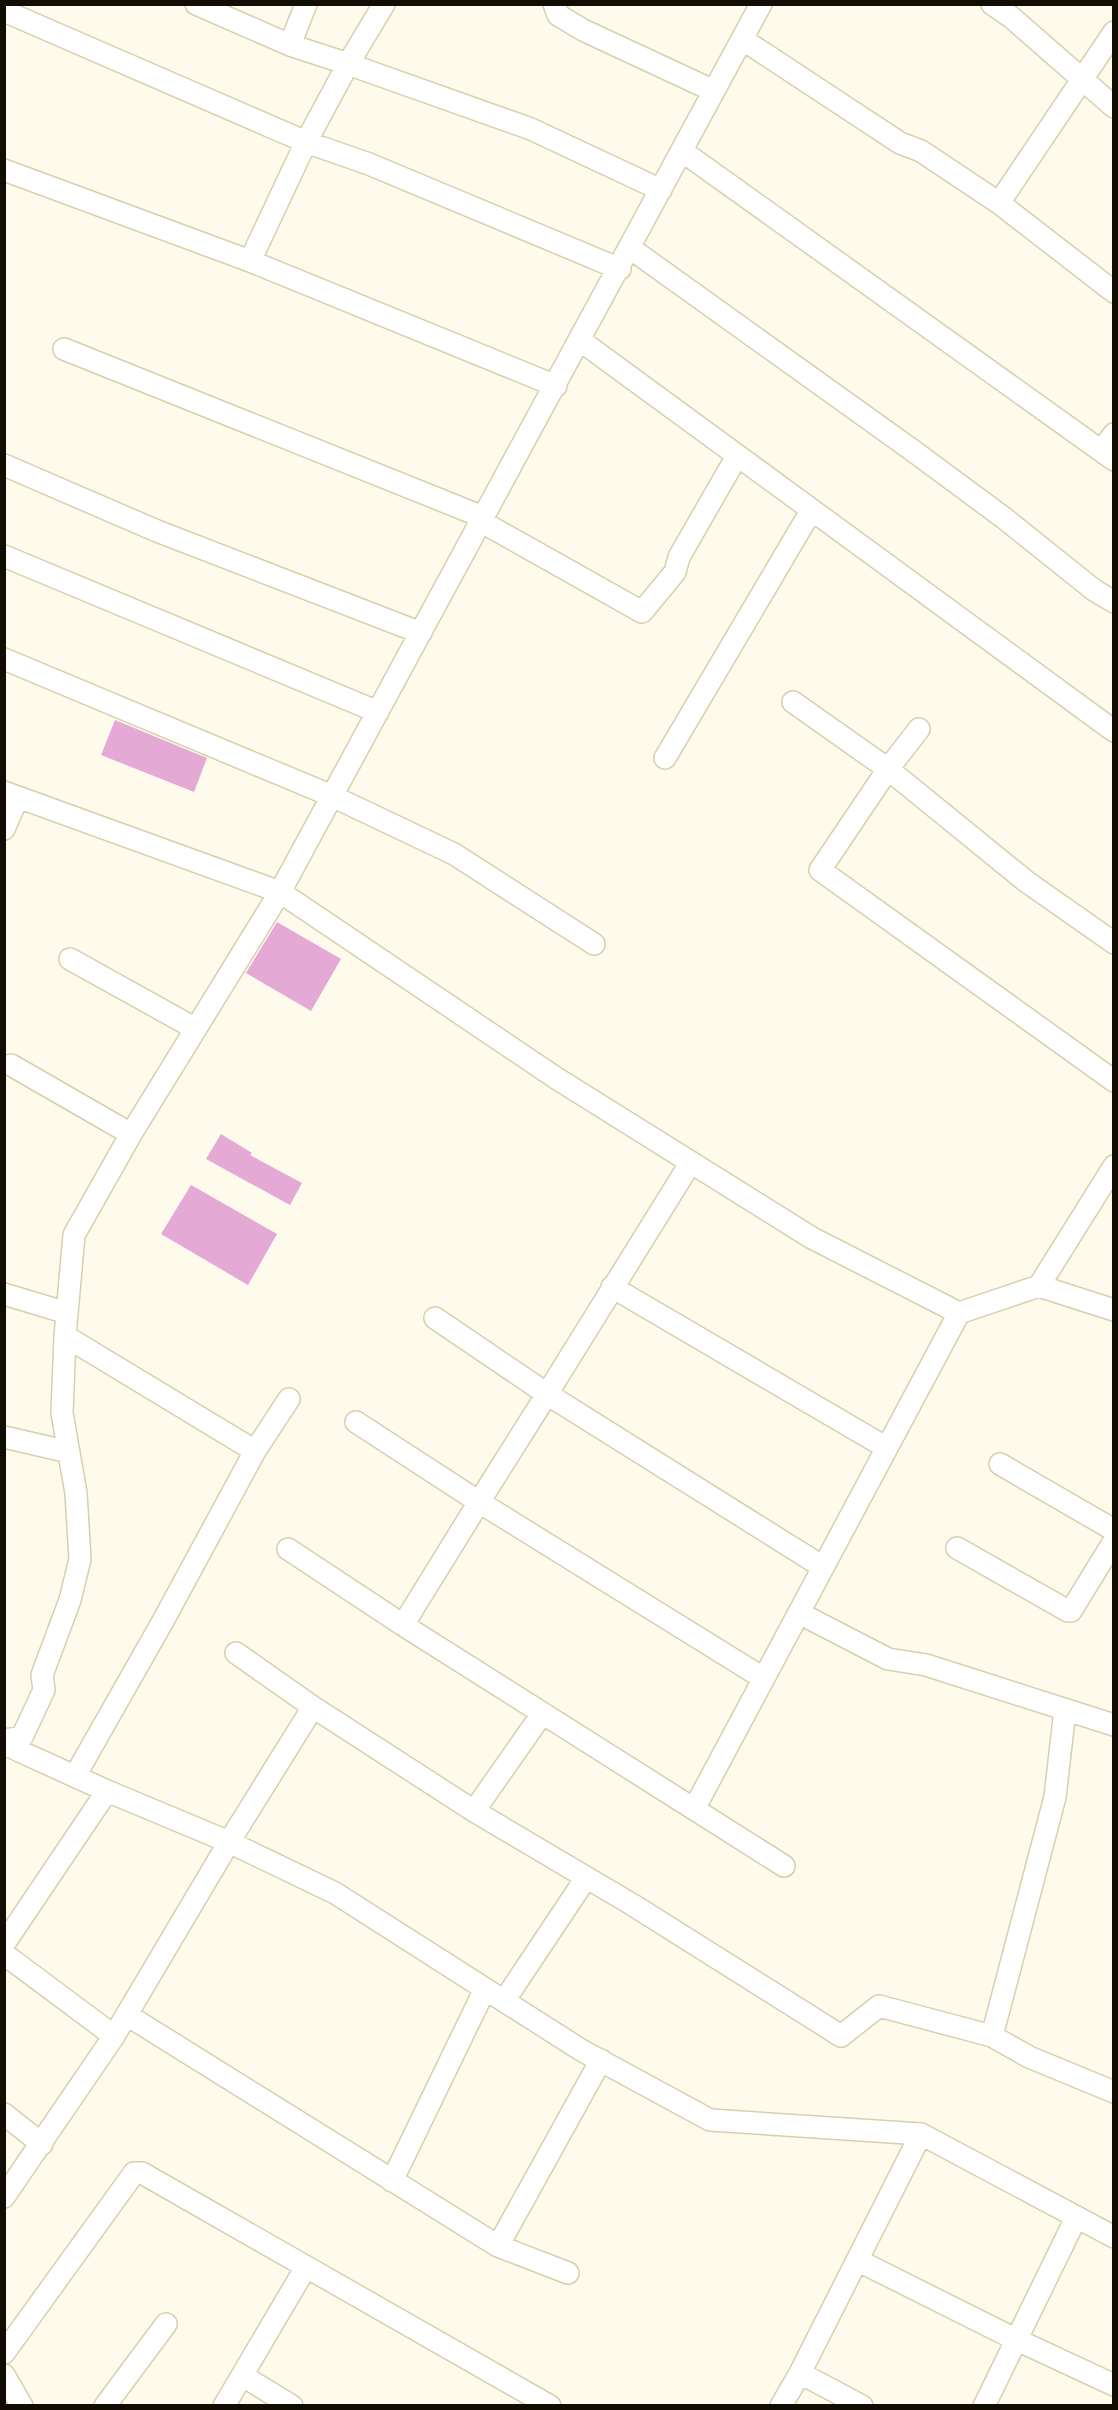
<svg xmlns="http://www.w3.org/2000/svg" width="1118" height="2410" font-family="Barlow,sans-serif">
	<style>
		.building { fill: #e4a9d5 }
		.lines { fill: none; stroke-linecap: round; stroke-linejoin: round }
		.minor-casing { stroke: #d8cfad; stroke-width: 24 }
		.minor { stroke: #fff; stroke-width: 21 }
	</style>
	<rect width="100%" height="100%" fill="#fefaec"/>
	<path class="building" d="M 115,720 L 207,758 L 194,792 L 101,755 Z
		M 277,922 L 341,959 L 311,1011 L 246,973 Z
		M 221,1134 L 252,1153 L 250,1155 L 302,1183 L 290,1205 L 206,1159 Z
		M 191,1185 L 277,1234 L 248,1285 L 161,1234 Z"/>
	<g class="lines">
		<defs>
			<path id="minor" d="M 196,4 L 290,45
				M 306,4 L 290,45 L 348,64 L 306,142 L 369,164 L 620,269
				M 384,4 L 348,64 L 531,129 L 661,190
				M 554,4 L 558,15 L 583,30 L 714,91
				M 992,4 L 1011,17 L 1114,107
				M 4,11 L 306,142 L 250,261
				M 742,39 L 900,143 L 921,151 L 999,203 L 1114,292
				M 682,151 L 1114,460
				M 4,170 L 250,261 L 556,386
				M 999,203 L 1114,32
				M 630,248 L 912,450 L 1004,518 L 1094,590 L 1114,602
				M 581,341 L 1114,731
				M 64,349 L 473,513 L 482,522 L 642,612 L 675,572 L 679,557 L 737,456
				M 1102,450 L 1114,434
				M 4,465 L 157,531 L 421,633
				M 4,556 L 378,712
				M 4,659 L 332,796 L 454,854 L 594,944
				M 793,702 L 888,769 L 1027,882 L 1114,943
				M 919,729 L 888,769 L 820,870 L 1114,1081
				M 665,758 L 811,511
				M 4,792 L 280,892 L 556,1078 L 812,1238 L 959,1313 L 694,1809 L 403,1625 L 479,1502 L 356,1422
				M 4,829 L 18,797
				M 70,959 L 196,1029
				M 11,1065 L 131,1134
				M 1039,1286 L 1114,1166
				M 612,1287 L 887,1448
				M 4,1294 L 67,1313
				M 959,1313 L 1039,1286 L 1114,1310
				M 435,1318 L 547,1394 L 691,1162
				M 65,1336 L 255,1451 L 163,1621 L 75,1776
				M 4,1437 L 69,1452
				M 255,1451 L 289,1399
				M 1000,1464 L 1114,1530
				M 957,1548 L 1068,1611 L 1071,1611 L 1114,1541
				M 288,1549 L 403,1625
				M 799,1613 L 888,1659 L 926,1665 L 1114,1725
				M 236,1653 L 313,1707 L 474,1811 L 633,1905 L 841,2036 L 879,2006 L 992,2036 L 1029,2057 L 1114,2092
				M 763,1678 L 479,1502 L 547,1394 L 823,1567
				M 4,1740 L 22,1737 L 44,1690 L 42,1675 L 70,1600 L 80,1559 L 76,1493 L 62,1413 L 65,1336 L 74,1235 L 131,1134 L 280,892 L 761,4
				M 4,1744 L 107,1791 L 229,1842 L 335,1893 L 581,2050 L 710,2120 L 921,2134 L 1114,2237
				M 694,1809 L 784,1866
				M 474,1811 L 542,1714
				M 4,1944 L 107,1791
				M 4,1954 L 114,2036
				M 504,2001 L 586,1878
				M 127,2015 L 498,2246 L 601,2060
				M 992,2036 L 1055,1797 L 1065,1710
				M 4,2114 L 42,2144
				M 392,2181 L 485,1989
				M 4,2197 L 114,2036 L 229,1842 L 313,1707
				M 498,2246 L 568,2273
				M 857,2260 L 1015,2339 L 1114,2385
				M 4,2353 L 134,2173 L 142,2173 L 550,2406
				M 800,2373 L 862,2406
				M 4,2375 L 22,2406
				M 243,2376 L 292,2406
				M 105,2406 L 166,2324
				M 224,2406 L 306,2267
				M 781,2406 L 800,2373 L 921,2134
				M 984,2406 L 1076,2218"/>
		</defs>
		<use href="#minor" class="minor-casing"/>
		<use href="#minor" class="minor"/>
	</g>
	<rect width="1118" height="2410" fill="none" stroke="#110d03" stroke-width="12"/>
</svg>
